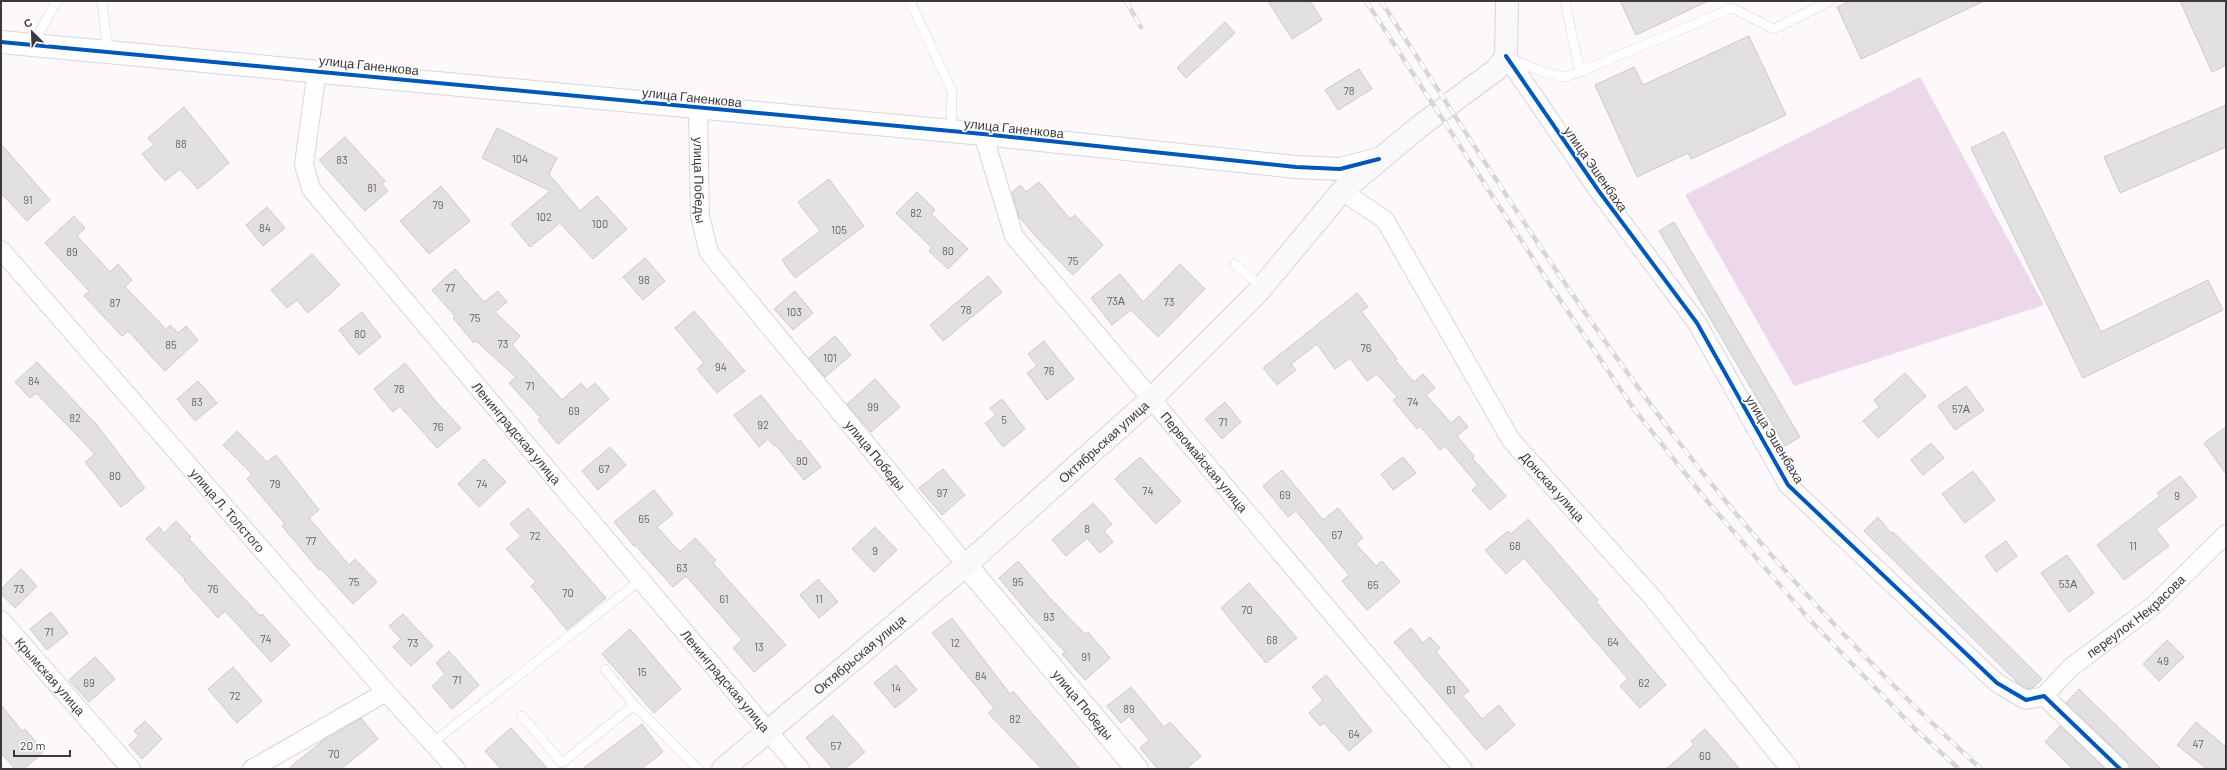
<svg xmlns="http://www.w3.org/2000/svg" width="2227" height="770" font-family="Barlow,sans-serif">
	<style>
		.green { fill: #edd7eb }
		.building { fill: #e3e0e3; stroke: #ccc8cc }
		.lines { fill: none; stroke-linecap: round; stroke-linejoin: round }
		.service-casing { stroke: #d8d5d8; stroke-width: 10 }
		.minor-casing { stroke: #d8d5d8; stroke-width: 20 }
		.tertiary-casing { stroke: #d8d5d8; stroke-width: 24 }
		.secondary-casing { stroke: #d8d5d8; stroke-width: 24 }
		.service { stroke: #fffeff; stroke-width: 9 }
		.minor { stroke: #fffeff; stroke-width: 18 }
		.tertiary { stroke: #fffeff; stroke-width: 22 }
		.secondary { stroke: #fbf8fb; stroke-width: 22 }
		.rail-casing { stroke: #d7d6d7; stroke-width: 4.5 }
		.rail { stroke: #fff; stroke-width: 3; stroke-dasharray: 9; stroke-linecap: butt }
		.cycleway-casing { stroke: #fff; stroke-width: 6 }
		.cycleway { stroke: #0057b8; stroke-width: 4 }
		.labels { text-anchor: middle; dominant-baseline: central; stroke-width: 3.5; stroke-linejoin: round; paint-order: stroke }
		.number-label { font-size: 11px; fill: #666265 }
		.street-label { font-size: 13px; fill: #3c383b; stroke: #fff }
	</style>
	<rect width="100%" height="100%" fill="#fcf8fc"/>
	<path class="green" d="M 1920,77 L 2044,305 L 1794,386 L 1685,195 Z"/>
	<path class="building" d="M 1268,1 L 1310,1 L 1322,20 L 1292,39 Z
		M 1620,1 L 1708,1 L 1636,35 Z
		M 1850,1 L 1984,1 L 1861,59 L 1837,7 Z
		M 2180,1 L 2226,1 L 2226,65 L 2212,72 Z
		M 1225,22 L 1235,33 L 1186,78 L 1177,68 Z
		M 1749,36 L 1786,115 L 1691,159 L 1688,153 L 1637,177 L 1595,85 L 1634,67 L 1643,85 Z
		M 1359,69 L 1372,89 L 1338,110 L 1325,90 Z
		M 2226,105 L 2226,147 L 2120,193 L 2104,157 Z
		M 184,107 L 229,163 L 198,189 L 180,169 L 165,181 L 142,154 L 154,145 L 148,138 Z
		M 497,128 L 557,158 L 549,174 L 580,211 L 597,196 L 627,229 L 593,259 L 560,223 L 530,247 L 511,224 L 550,191 L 482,158 Z
		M 2004,132 L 2101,332 L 2208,280 L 2223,310 L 2083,378 L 1971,148 Z
		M 345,137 L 385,181 L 382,184 L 388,191 L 365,211 L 319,160 Z
		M 1,144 L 50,200 L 27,221 L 1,193 Z
		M 829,179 L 864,226 L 795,278 L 782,260 L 820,231 L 798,202 Z
		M 1039,182 L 1070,219 L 1075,215 L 1103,245 L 1073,275 L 1039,240 L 1019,217 L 1012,192 L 1020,185 L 1026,192 Z
		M 441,186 L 470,221 L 429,254 L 400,221 Z
		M 917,192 L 935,210 L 931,214 L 968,249 L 948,269 L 929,251 L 932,248 L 896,213 Z
		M 267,207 L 285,228 L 263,246 L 246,225 Z
		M 74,216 L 85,228 L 77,236 L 110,272 L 118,264 L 132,280 L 125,287 L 166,329 L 170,325 L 178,333 L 186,326 L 198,340 L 165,371 L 128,331 L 122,336 L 106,319 L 84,296 L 89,291 L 45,243 Z
		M 1674,222 L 1800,437 L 1785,446 L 1659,231 Z
		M 312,254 L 340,285 L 308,313 L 297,300 L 287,308 L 271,290 Z
		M 645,258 L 665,281 L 643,300 L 623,277 Z
		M 1180,264 L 1205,289 L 1158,337 L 1131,310 L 1112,325 L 1091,298 L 1120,274 L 1143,302 Z
		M 455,269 L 484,302 L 498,291 L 507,302 L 495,312 L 520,336 L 512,345 L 562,400 L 581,383 L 587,390 L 595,383 L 609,399 L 558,444 L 538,420 L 541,418 L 509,383 L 516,377 L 476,341 L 474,343 L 453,318 L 455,316 L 432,290 Z
		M 988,276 L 1002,292 L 943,341 L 930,325 Z
		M 795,291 L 813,313 L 793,330 L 774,309 Z
		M 1357,293 L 1368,307 L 1361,311 L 1397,359 L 1395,360 L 1414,382 L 1423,374 L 1435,388 L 1426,395 L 1451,423 L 1459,416 L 1468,427 L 1457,436 L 1474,456 L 1472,458 L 1506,496 L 1490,510 L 1472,490 L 1478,485 L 1445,446 L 1440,450 L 1420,426 L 1417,429 L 1393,400 L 1397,397 L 1377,374 L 1367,381 L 1350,358 L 1335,369 L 1317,344 L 1291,364 L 1296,370 L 1277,385 L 1263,368 Z
		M 694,311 L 745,371 L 717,393 L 697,369 L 704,363 L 675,328 Z
		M 362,312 L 381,337 L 359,355 L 339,330 Z
		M 835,336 L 851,355 L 825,377 L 809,358 Z
		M 1044,341 L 1074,379 L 1047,400 L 1027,373 L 1037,366 L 1028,354 Z
		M 37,362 L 97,425 L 145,488 L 121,507 L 85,462 L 95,454 L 36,393 L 30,398 L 15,382 Z
		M 405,363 L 438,404 L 461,428 L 437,448 L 400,406 L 393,412 L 374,389 Z
		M 1905,373 L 1926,396 L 1878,438 L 1863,421 L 1879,407 L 1874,400 Z
		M 875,379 L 900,407 L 871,432 L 847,404 Z
		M 198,381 L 217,403 L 195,421 L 177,399 Z
		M 1966,386 L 1984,410 L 1955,430 L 1938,406 Z
		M 761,395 L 798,442 L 800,440 L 821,467 L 804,480 L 776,445 L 774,446 L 768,439 L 759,447 L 734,415 Z
		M 1002,399 L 1025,429 L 1003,447 L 985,423 L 996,415 L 990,408 Z
		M 1225,402 L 1241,422 L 1222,439 L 1205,419 Z
		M 2226,427 L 2226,474 L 2204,443 Z
		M 237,431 L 267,462 L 276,455 L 319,510 L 309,518 L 349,565 L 355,559 L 377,582 L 353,604 L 321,569 L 319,570 L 282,526 L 285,524 L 247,479 L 252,474 L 223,445 Z
		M 1931,443 L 1944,458 L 1923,475 L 1911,460 Z
		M 610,447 L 626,465 L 598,490 L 582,471 Z
		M 1140,457 L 1181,501 L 1156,524 L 1115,479 Z
		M 1403,457 L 1416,473 L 1393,490 L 1381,474 Z
		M 484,459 L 506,482 L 479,507 L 458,484 Z
		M 943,469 L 965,495 L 942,515 L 919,488 Z
		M 1282,470 L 1323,520 L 1338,508 L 1363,538 L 1356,544 L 1376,566 L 1382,561 L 1400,582 L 1367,610 L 1342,581 L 1349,575 L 1296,511 L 1288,517 L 1263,486 Z
		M 1973,471 L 1995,500 L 1965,523 L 1942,494 Z
		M 2180,476 L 2197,497 L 2156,529 L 2169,546 L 2124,580 L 2097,545 L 2160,496 L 2157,493 Z
		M 654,490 L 673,514 L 657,527 L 680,552 L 695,538 L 716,560 L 713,563 L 786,645 L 754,672 L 733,648 L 742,640 L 686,576 L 673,587 L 635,545 L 634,546 L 614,522 Z
		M 1093,503 L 1112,524 L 1104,531 L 1113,542 L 1100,553 L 1087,538 L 1066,556 L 1052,540 Z
		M 528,508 L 606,598 L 567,630 L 531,586 L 536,582 L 506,549 L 521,536 L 510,524 Z
		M 1878,517 L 1891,533 L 1893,532 L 2042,679 L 2034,687 L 2028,689 L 2019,684 L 1864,531 Z
		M 1528,519 L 1598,600 L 1596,602 L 1666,685 L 1640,708 L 1620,686 L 1628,679 L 1524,558 L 1506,574 L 1485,550 L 1508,531 L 1511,534 Z
		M 176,521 L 191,537 L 189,539 L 260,616 L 262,614 L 290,645 L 271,662 L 225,611 L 218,618 L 184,580 L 185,579 L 146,539 L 159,527 L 164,533 Z
		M 875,527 L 897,550 L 874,572 L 852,549 Z
		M 2006,541 L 2017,556 L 1996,572 L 1985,556 Z
		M 2067,555 L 2094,593 L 2069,612 L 2041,573 Z
		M 1018,561 L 1049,597 L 1085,634 L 1088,632 L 1110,658 L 1085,680 L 1062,654 L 1065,652 L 1030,615 L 999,578 Z
		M 21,569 L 37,586 L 15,608 L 1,594 L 1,589 Z
		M 818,579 L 838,602 L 819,618 L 800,595 Z
		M 1249,583 L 1297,638 L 1266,663 L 1221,608 Z
		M 51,612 L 68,633 L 47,650 L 30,629 Z
		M 403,614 L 433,646 L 411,666 L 393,647 L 401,639 L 389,626 Z
		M 952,618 L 1010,694 L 1013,691 L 1080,769 L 1042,769 L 988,713 L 994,708 L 932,633 Z
		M 1411,628 L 1423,643 L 1430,637 L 1440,648 L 1436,652 L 1469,691 L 1463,696 L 1482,719 L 1499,705 L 1515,725 L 1486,750 L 1394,642 Z
		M 630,629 L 681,689 L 654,713 L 602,654 Z
		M 2167,640 L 2184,657 L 2159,681 L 2143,664 Z
		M 449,651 L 479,685 L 452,709 L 432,686 L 445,674 L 436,663 Z
		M 95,657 L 115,679 L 89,702 L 69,680 Z
		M 896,665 L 917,690 L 895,708 L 874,683 Z
		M 233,667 L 262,701 L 237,723 L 208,689 Z
		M 1326,675 L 1372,731 L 1349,751 L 1324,723 L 1320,726 L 1309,713 L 1323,700 L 1312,687 Z
		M 1131,687 L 1164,727 L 1170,722 L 1201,756 L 1186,769 L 1158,769 L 1140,748 L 1149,740 L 1129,716 L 1121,723 L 1107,706 Z
		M 2079,689 L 2161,769 L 2130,769 L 2127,761 L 2066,703 Z
		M 1,705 L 22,731 L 25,729 L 44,751 L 24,769 L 15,769 L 1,753 Z
		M 833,715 L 865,752 L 845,769 L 833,769 L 806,738 Z
		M 361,718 L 378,739 L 341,769 L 288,769 L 326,738 Z
		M 145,721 L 162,739 L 142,759 L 129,745 L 139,736 L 134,731 Z
		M 2196,722 L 2226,747 L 2226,769 L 2207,769 L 2177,745 Z
		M 642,724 L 663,752 L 641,769 L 582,769 Z
		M 2060,726 L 2105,769 L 2073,769 L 2045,742 Z
		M 511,728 L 548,769 L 501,769 L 485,751 Z
		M 1705,729 L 1740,769 L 1666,769 L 1694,745 L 1691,741 Z"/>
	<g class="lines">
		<defs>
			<path id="service" d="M 102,1 L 108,52
				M 910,1 L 952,91 L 951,131
				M 1565,1 L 1580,72
				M 32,45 L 57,1
				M 1511,59 L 1543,72 L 1564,77 L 1580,72 L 1732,8 L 1774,29 L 1830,1
				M 1234,264 L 1262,287
				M 605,669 L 634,705 L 698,769
				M 522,716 L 562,763 L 634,705
				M 432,743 L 641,580"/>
			<g id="minor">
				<path d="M 1506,56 L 1598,190 L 1697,323 L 1788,485 L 1997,683 L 2026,700 L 2044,696 L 2120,769"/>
				<path id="s1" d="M 317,70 L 304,164 L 311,189 L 800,769"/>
				<path id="s2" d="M 698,108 L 700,216 L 709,253 L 966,565"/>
				<path id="s3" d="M 983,134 L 1014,236 L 1463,769"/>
				<path id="s4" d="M 1342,191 L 1385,220 L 1511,440 L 1652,597 L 1790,769"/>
				<path id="s5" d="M 1,250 L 386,692 L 456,769"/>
				<path id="s6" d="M 1,620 L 131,769"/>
				<path id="s7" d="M 2044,696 L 2070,668 L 2153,606 L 2226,534"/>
				<path d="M 252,769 L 386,692"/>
			</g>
			<g id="tertiary">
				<path d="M 1,42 L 983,134 L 1296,167 L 1340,169 L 1379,159"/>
				<path id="s8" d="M 966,565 L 1137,769"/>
			</g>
			<g id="secondary">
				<path id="s9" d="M 723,769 L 966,565 L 1150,400 L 1258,292 L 1342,191 L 1420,126 L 1497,69 L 1506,56 L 1507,1"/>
			</g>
		</defs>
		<use href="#service" class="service-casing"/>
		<use href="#minor" class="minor-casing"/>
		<use href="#tertiary" class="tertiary-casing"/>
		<use href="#secondary" class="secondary-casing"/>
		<use href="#service" class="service"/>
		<use href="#minor" class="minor"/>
		<use href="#tertiary" class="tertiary"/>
		<use href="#secondary" class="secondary"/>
		<defs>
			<path id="rail" d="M 1126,1 L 1141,27
				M 1366,1 L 1554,291 L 1634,409 L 1708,502 L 1809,619 L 1913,727 L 1959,769
				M 1381,1 C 1476,148 1569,298 1675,437 C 1766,557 1870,667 1981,769"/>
		</defs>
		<use href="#rail" class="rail-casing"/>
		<use href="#rail" class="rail"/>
		<defs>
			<path id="cycleway" d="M 1,42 L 983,134 L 1296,167 L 1340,169 L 1379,159
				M 1506,56 L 1598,190 L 1697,323 L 1788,485 L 1997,683 L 2026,700 L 2044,696 L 2120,769"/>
		</defs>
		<use href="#cycleway" class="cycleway-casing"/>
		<use href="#cycleway" class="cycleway"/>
	</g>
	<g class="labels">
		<g class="number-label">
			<text x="1349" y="90">78</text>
			<text x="181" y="143">88</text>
			<text x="520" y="158">104</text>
			<text x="342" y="159">83</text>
			<text x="372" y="187">81</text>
			<text x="28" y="199">91</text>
			<text x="438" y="204">79</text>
			<text x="916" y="212">82</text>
			<text x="544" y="216">102</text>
			<text x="600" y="223">100</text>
			<text x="265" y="227">84</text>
			<text x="839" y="229">105</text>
			<text x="948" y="250">80</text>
			<text x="72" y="251">89</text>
			<text x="1073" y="260">75</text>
			<text x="644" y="279">98</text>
			<text x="450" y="287">77</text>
			<text x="1116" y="300">73А</text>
			<text x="1169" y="301">73</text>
			<text x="115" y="302">87</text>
			<text x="966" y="309">78</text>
			<text x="794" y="311">103</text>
			<text x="475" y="317">75</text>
			<text x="360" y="333">80</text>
			<text x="503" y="343">73</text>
			<text x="171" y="344">85</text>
			<text x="1366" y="347">76</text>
			<text x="830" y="357">101</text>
			<text x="721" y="366">94</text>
			<text x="1049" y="370">76</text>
			<text x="34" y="380">84</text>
			<text x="530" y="385">71</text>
			<text x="399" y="388">78</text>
			<text x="197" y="401">83</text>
			<text x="1413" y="401">74</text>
			<text x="873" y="406">99</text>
			<text x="1961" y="408">57А</text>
			<text x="574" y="410">69</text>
			<text x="75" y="417">82</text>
			<text x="1004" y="419">5</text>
			<text x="1223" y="421">71</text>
			<text x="763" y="424">92</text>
			<text x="438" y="426">76</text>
			<text x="802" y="460">90</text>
			<text x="604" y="468">67</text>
			<text x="115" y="475">80</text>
			<text x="275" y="483">79</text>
			<text x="482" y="483">74</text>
			<text x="1148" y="490">74</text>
			<text x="942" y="492">97</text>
			<text x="1285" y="494">69</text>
			<text x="2177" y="495">9</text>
			<text x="644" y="518">65</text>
			<text x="1087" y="528">8</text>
			<text x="1337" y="534">67</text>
			<text x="535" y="535">72</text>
			<text x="311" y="540">77</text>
			<text x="1515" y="545">68</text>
			<text x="2133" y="545">11</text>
			<text x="875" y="550">9</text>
			<text x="682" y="567">63</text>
			<text x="354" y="581">75</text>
			<text x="1018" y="581">95</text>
			<text x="2068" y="583">53А</text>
			<text x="1373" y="584">65</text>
			<text x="19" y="588">73</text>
			<text x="213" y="588">76</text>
			<text x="568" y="592">70</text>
			<text x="724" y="598">61</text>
			<text x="819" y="598">11</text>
			<text x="1247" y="609">70</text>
			<text x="1049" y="616">93</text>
			<text x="49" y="631">71</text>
			<text x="266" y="638">74</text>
			<text x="1272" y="639">68</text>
			<text x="1613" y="641">64</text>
			<text x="413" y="642">73</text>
			<text x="955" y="642">12</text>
			<text x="759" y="646">13</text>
			<text x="1086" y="656">91</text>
			<text x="2163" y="660">49</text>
			<text x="642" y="671">15</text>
			<text x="981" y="675">84</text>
			<text x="457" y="679">71</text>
			<text x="89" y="682">69</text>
			<text x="1644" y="682">62</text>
			<text x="896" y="687">14</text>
			<text x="1451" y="689">61</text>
			<text x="235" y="695">72</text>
			<text x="1129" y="708">89</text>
			<text x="1015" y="718">82</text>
			<text x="1354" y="733">64</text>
			<text x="2198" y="743">47</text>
			<text x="836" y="745">57</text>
			<text x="334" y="753">70</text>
			<text x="1705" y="755">60</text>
		</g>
		<g class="street-label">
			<text transform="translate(369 65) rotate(6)">улица Ганенкова</text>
			<text transform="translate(692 97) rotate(6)">улица Ганенкова</text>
			<text transform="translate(1014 128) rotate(6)">улица Ганенкова</text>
			<text transform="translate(1596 169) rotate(55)">улица Эшенбаха</text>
			<text stroke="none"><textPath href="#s2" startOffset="72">улица Победы</textPath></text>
			<text stroke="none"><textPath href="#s1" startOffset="440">Ленинградская улица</textPath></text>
			<text transform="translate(1775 439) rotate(59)">улица Эшенбаха</text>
			<text stroke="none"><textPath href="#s9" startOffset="502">Октябрьская улица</textPath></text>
			<text stroke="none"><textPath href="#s2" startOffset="408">улица Победы</textPath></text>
			<text stroke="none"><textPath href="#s3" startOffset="402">Первомайская улица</textPath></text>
			<text stroke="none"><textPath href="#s4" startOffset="368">Донская улица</textPath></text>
			<text stroke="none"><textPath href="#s5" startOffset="345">улица Л. Толстого</textPath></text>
			<text stroke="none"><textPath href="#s7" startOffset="122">переулок Некрасова</textPath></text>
			<text stroke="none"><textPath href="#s9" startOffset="178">Октябрьская улица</textPath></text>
			<text stroke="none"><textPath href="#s6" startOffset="75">Крымская улица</textPath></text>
			<text stroke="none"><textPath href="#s1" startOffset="764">Ленинградская улица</textPath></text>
			<text stroke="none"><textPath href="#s8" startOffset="182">улица Победы</textPath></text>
		</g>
	</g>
	<rect width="2227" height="770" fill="none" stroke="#3c383b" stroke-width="4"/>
	<g transform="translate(32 32) rotate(336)" stroke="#ffffff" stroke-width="3" paint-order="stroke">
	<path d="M0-3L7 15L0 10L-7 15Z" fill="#3c383b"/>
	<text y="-6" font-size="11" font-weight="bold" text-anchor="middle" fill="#3c383b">С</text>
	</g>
	<path d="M14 750v6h56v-6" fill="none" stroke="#3c383b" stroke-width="2"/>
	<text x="20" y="750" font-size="12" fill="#3c383b" stroke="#ffffff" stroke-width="3" paint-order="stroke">20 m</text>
</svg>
